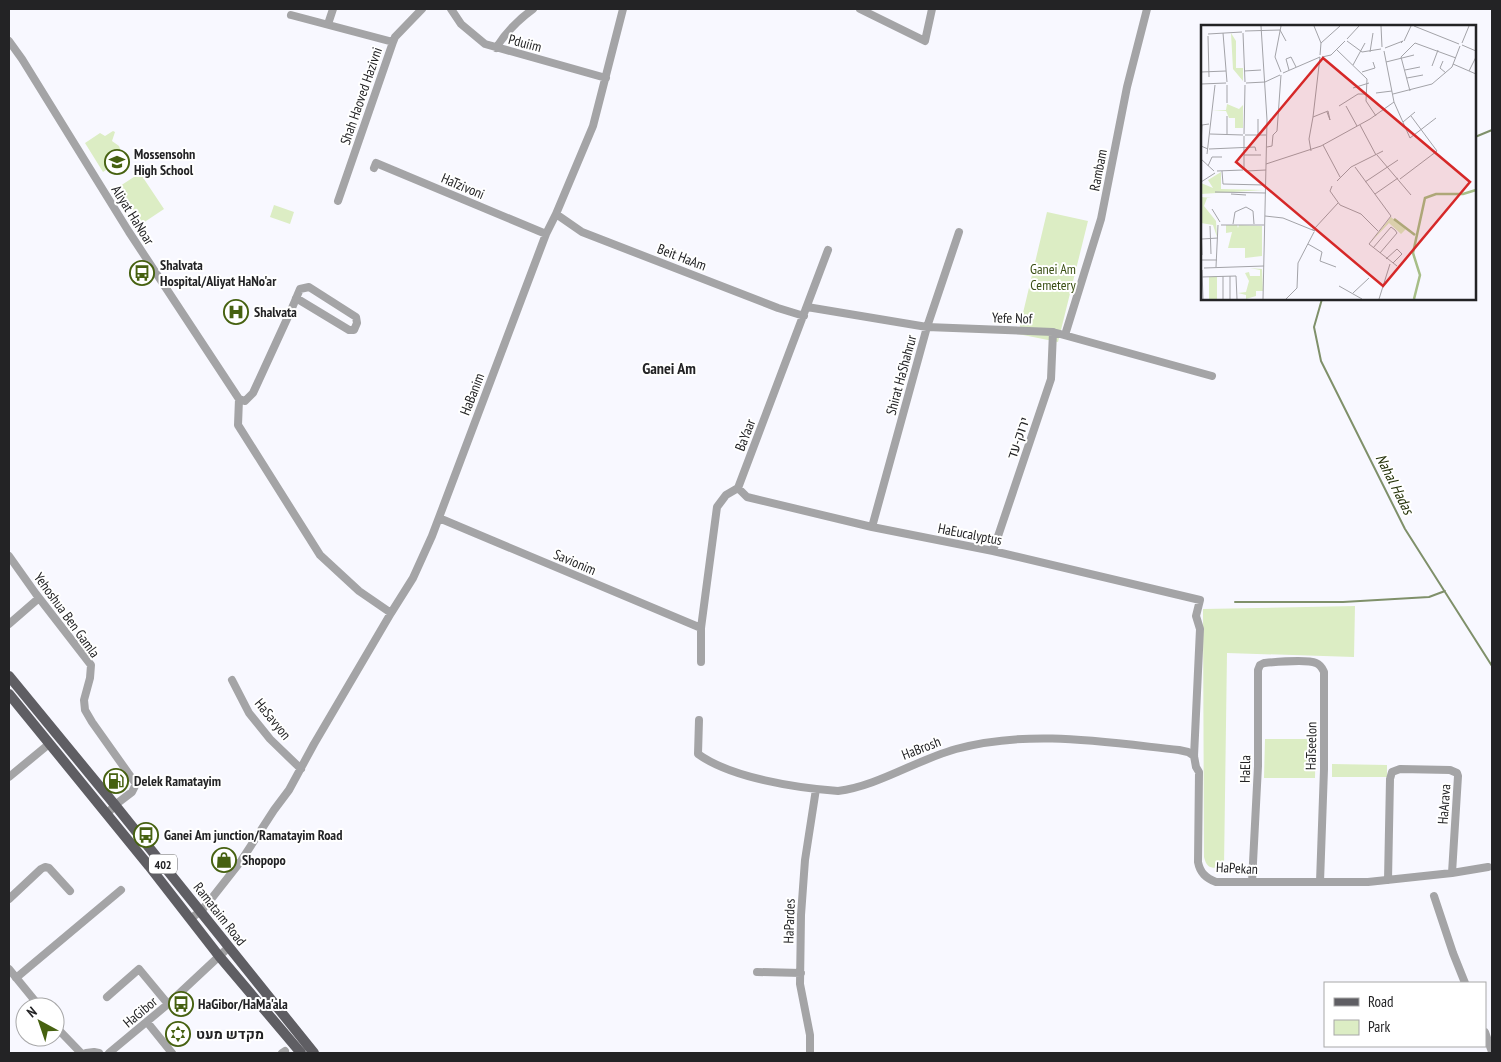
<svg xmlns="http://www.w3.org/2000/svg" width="1501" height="1062" font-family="'PT Sans Narrow',Heebo,sans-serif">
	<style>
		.green { fill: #dcedc4 }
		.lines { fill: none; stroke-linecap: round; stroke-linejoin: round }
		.stream { stroke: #7f906a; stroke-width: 2 }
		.minor { stroke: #a4a4a6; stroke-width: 8 }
		.major { stroke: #5f5e63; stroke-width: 10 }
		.labels { text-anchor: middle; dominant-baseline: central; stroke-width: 4; stroke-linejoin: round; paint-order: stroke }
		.shield { fill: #fff; stroke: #656566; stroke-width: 1 }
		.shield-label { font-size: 12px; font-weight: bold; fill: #232325 }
		.street-label { font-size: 14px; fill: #232325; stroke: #fff }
		.poi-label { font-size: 14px; font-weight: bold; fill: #232325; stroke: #fff; text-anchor: start }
		.park-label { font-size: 14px; fill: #3a4f14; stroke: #fff }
		.water-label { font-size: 15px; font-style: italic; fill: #25330a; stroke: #fff }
		.quarter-label { font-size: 16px; font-weight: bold; fill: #232325; stroke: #fff }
		.inset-river { fill: none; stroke: #a7be87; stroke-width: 2.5 }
		.inset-road { fill: none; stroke: #a3a3a8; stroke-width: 1 }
		.view { fill: #d62828; fill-opacity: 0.15; stroke: #d62828; stroke-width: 2.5 }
		.inset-edge { fill: none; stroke: #232325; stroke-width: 2.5 }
	</style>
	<rect width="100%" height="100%" fill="#f8f8ff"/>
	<path class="green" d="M 113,131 L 115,132 L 112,141 L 119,146 L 122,155 L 112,159 L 105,164 L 106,170 L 103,172 L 85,143 L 100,133 L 105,136 Z
		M 140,173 L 164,209 L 140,225 L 117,188 Z
		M 274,205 L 294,212 L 290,224 L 270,217 Z
		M 1047,212 L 1088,221 L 1058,342 L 1018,334 Z
		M 1355,606 L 1354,657 L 1227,653 L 1224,867 C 1213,868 1207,870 1204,857 L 1203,609 Z
		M 1265,739 L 1316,739 L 1315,778 L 1264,778 Z
		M 1332,764 L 1387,765 L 1387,777 L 1332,777 Z"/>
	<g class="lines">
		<path class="stream" d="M 1475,137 L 1492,130
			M 1322,299 L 1314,327 L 1321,361 L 1405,529 L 1492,666
			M 1235,602 L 1343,602 L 1429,597 L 1445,591"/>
		<path class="minor" d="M 451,9 L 461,24 L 485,44 L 606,78
			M 860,9 L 925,41 L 932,9
			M 291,15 L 393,42
			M 328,24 L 333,9
			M 9,41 L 22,59 L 129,232 L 239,399 L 245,401 L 253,393 L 292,308 L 300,289 L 309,287 L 356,317 L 357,323 L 354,330 L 349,330 L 296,298
			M 496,48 C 506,32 518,20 533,9
			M 374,168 L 376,163 L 546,234
			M 338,201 L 393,42 L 395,37 L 422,9
			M 556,214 L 582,232 L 778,308 L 804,316
			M 807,307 L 927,327 L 1053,332 L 1212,376
			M 1065,335 L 1101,219 L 1127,87 L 1147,9
			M 239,399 L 238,425 L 320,555 L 359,591 L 391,613
			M 738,488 L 747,497 L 872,527 L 993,551 L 1200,600 L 1196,616 L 1200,629 L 1194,756 L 1196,767 L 1199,772 L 1198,862 C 1200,873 1206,878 1216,882 L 1368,882 L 1452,873 L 1488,867
			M 439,518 L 701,628
			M 872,527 L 927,327 L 959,232
			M 993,551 L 1051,379 L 1053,332
			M 9,556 L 36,594 L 91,665 L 90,678 L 84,700 L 85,710 L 92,722 L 136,784 L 132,792 L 115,805 L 107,814
			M 9,624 L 39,598
			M 701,662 L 701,628 L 717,507 L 726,495 L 738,488 L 828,250
			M 232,680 L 249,713 L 270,739 L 301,769
			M 699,720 L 698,754 C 731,778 797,788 838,791 C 878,786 916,760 956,749 C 1030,729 1104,742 1179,750 L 1188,752 L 1194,756
			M 9,777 L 49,744
			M 1388,880 L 1390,779 L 1392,772 L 1400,769 L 1450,770 L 1457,773 L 1458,776 L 1452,873
			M 1252,882 L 1258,766 L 1258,670 L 1260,665 L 1264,663 C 1275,662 1307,659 1316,663 C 1321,665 1322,668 1324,672 L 1324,769 L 1320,882
			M 1434,896 L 1453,953 L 1465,983
			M 9,899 L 41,869 L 45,867 L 49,868 L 70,891
			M 190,919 L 201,911 L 208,903 L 241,861 L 274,810 L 289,790 L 314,744 L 391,613 L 413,578 L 432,536 L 546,234 L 556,214 L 593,126 L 623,9
			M 9,969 L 40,1007
			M 757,972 L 801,973
			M 16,978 L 121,890
			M 107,997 L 139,969 L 168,1004
			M 147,1022 L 172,1053
			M 55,1026 L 81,1053
			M 1485,1032 L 1492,1052
			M 86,1053 L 94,1052 L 99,1053
			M 109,1053 L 168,1004 L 229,947
			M 282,1053 L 285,1051
			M 810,1053 L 810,1035 L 800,984 L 801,915 L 805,860 L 816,789"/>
		<path class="major" d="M 9,676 L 115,805 L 314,1053
			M 9,694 L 149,866 L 219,956 L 301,1053"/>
	</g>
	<defs>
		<symbol id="school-ring" viewBox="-11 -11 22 22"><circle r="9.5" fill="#fff" stroke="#466110" stroke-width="1.5"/><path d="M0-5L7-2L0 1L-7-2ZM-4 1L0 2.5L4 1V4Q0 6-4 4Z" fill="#466110"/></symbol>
		<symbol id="bus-ring" viewBox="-11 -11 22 22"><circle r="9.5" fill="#fff" stroke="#466110" stroke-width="1.5"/><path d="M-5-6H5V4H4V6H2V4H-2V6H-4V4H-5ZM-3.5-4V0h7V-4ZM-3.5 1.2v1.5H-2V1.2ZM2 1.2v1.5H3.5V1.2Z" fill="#466110"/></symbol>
		<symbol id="hospital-ring" viewBox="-11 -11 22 22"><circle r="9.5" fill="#fff" stroke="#466110" stroke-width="1.5"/><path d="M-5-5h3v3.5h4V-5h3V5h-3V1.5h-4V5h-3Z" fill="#466110"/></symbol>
		<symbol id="fuel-ring" viewBox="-11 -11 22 22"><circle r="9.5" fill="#fff" stroke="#466110" stroke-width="1.5"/><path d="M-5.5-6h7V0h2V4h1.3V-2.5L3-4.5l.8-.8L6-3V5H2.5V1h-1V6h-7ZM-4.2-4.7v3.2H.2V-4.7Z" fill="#466110"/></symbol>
		<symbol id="shop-ring" viewBox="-11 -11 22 22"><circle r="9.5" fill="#fff" stroke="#466110" stroke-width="1.5"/><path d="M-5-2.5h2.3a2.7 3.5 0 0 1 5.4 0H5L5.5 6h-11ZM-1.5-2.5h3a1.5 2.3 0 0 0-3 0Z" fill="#466110"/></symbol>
		<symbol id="synagogue-ring" viewBox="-11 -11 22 22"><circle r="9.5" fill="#fff" stroke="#466110" stroke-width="1.5"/><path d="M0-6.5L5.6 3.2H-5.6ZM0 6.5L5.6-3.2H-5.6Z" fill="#466110"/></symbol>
	</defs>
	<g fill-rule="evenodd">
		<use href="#school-ring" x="103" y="148" width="28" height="28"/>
		<use href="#bus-ring" x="128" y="259" width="28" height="28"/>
		<use href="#hospital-ring" x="222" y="298" width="28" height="28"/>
		<use href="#fuel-ring" x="102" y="767" width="28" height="28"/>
		<use href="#bus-ring" x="132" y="821" width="28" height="28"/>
		<use href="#shop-ring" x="210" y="846" width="28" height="28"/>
		<use href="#bus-ring" x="167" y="990" width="28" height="28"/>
		<use href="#synagogue-ring" x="164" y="1020" width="28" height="28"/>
	</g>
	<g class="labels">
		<rect class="shield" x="149" y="854.5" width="28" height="19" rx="4"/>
		<g class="shield-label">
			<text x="163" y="864">402</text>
		</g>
		<g class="street-label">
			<text transform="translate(525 43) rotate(15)">Pduiim</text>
			<text transform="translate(361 96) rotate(-71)">Shah Haoved Hazivni</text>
			<text transform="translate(1098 170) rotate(-79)">Rambam</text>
			<text transform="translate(463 186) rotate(23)">HaTzivoni</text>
			<text transform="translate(133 215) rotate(58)">Aliyat HaNoar</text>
			<text transform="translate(682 257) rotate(21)">Beit HaAm</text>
			<text transform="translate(1012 318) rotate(2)">Yefe Nof</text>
			<text transform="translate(901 375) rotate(-75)">Shirat HaShahrur</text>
			<text transform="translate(472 394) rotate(-69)">HaBanim</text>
			<text transform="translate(745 435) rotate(-69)">BaYaar</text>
			<text transform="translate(1018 438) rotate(-71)">ירוק-עד</text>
			<text transform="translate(970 534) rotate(11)">HaEucalyptus</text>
			<text transform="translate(575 562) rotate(23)">Savionim</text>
			<text transform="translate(67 615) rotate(54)">Yehoshua Ben Gamla</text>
			<text transform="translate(273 719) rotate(51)">HaSavyon</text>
			<text transform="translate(1311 746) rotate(-89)">HaTseelon</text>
			<text transform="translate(921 748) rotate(-21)">HaBrosh</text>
			<text transform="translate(1245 769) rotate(-89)">HaEla</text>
			<text transform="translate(1444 804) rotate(-86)">HaArava</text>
			<text transform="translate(1237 868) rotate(3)">HaPekan</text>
			<text transform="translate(220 914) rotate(52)">Ramataim Road</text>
			<text transform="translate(789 921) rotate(-88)">HaPardes</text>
			<text transform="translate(140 1012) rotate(-40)">HaGibor</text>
		</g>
		<g class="poi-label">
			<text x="134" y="154">Mossensohn<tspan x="134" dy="16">High School</tspan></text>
			<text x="160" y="265">Shalvata<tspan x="160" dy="16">Hospital/Aliyat HaNo'ar</tspan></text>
			<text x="254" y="312">Shalvata</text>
			<text x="134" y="781">Delek Ramatayim</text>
			<text x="164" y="835">Ganei Am junction/Ramatayim Road</text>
			<text x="242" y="860">Shopopo</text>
			<text x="198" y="1004">HaGibor/HaMa'ala</text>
			<text x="196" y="1034">מקדש מעט</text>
		</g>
		<g class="park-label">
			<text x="1053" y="269">Ganei Am<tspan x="1053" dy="16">Cemetery</tspan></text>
		</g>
		<g class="water-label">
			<text transform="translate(1395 484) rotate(63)">Nahal Hadas</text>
		</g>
		<g class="quarter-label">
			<text x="669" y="368">Ganei Am</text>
		</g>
	</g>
	<g transform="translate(1201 25)">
		<rect width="275" height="275" fill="#f8f8ff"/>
		<path d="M 30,8 L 35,16 L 35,43 L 42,43 L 42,56 L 32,44 ZM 26,79 L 38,84 L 42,80 L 42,103 L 34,103 L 34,93 L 28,93 L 25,86 L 11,85 L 25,85 ZM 20,147 L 20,164 L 63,165 L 0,169 L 0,158 L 12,163 L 7,155 ZM 0,172 L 11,173 L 6,173 L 3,181 L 15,196 L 16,212 L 12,200 L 0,198 ZM 190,192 L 205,204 L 200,209 L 188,198 L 169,218 ZM 25,200 L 36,200 L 37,203 L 38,200 L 61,201 L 61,231 L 44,233 L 44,223 L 27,223 L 31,207 L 25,208 ZM 49,243 L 61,244 L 62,266 L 55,266 L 55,271 L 45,274 L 45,270 L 37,268 L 45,267 L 48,256 L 44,248 L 48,247 L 49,251 L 59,251 L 59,245 ZM 16,251 L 16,274 L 8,274 L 8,252 Z" fill="#dcedc4"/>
		<path class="inset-river" d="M 193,194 L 214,210M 213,274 L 219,250 L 212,228 L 224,173 L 235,169 L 262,169 L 275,165"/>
		<path class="inset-road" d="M 60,1 L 66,95 L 62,274M 80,1 L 74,32 L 80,47M 113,1 L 120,18 L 119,30M 180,1 L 181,22M 213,1 L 258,19M 44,6 L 79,5 L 85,16M 22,8 L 26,57M 42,8 L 44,57M 7,9 L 41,7M 7,11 L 8,52M 146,14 L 158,1M 146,16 L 161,27 L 180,24M 203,16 L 210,1M 120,18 L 139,1M 261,18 L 268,1M 261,20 L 275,26M 184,23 L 202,16 L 200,18M 136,25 L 166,54 L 165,76 L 175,91M 183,26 L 193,77 L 209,113 L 235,93M 169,27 L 172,8M 119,32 L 112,92 L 127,86 L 129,95 L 126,87M 121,32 L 130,30 L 144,16M 242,36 L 239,43 L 245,48M 185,37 L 213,30M 252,39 L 275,49M 152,40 L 164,18M 231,41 L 237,25M 88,45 L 85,34 L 90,32 L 95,42M 204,45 L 219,42M 43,46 L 60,45M 268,46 L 275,32M 0,47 L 25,46M 161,47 L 174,43 L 172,37M 82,48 L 119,32M 206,53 L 222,50M 64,57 L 79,50M 45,58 L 64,57M 0,59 L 25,58M 26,60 L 26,78M 152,63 L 168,58M 209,66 L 200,32 L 214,18 L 255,33M 175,68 L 191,66M 192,69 L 231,59 L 251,42 L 259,21M 138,81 L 157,69 L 166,69M 145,81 L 156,101M 202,97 L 214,87M 159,100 L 175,130M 9,109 L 42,110M 26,109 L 26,91M 43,109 L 44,60M 44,110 L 65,110M 57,110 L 57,94M 122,120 L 139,152M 66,122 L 71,121 L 72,110 L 76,106 L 80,50M 7,124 L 0,121 L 1,100 L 8,99M 8,124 L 54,122 L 55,126M 110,126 L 108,114 L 112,92M 6,129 L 14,60M 43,130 L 60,130M 176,130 L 210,170M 0,134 L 13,146M 65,139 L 120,121 L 169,94 L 193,77M 7,141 L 11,132 L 21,132M 154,142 L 190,191 L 168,219 L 196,241M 43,144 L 43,111M 16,146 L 42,145M 21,146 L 22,159 L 63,160M 45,146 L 65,145M 199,154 L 236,126 L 210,91M 136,156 L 150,142 L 182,126M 0,157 L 14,148M 164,157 L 197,135M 131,161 L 129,166 L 139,180 L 160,189 L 177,206M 14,167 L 65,168M 30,169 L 45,170M 174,169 L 197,153M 11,184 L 19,197M 64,191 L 82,193 L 114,206 L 111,204M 0,199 L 1,230M 32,199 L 34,187 L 45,182 L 52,186 L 53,199M 20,200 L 63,200M 9,201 L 10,229M 114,203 L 137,178M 1,214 L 17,213M 107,219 L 121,227 L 119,236 L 135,242M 172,223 L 190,202 L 194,205 L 196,208 L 179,228M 185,234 L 196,224 L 201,229 L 192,238M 0,235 L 16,235M 15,242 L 17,200M 3,243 L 63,241M 1,245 L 2,274M 22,251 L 22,274M 29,251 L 29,274M 0,252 L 35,251 L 36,274M 138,261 L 161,274M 152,268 L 168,253M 85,274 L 96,263 L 97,238 L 113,207M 178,274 L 189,239"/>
		<path class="view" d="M 122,33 L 269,157 L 182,261 L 35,137 Z"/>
		<rect width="275" height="275" class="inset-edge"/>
	</g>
	<rect width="1501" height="1062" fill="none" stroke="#232325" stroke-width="20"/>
	<rect x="1324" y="982" width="162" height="65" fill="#ffffff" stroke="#a7a7a8"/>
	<rect x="1334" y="998" width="25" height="8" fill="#5f5e63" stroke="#a7a7a8"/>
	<text x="1368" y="1007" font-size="15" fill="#232325">Road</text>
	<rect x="1334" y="1020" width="25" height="15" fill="#dcedc4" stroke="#a7a7a8"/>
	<text x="1368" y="1032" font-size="15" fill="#232325">Park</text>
	<g transform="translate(40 1022) rotate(320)"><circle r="24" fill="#ffffff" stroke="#a7a7a8"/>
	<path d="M0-4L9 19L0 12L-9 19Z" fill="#466110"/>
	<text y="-8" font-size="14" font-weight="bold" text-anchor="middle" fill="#232325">N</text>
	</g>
</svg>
